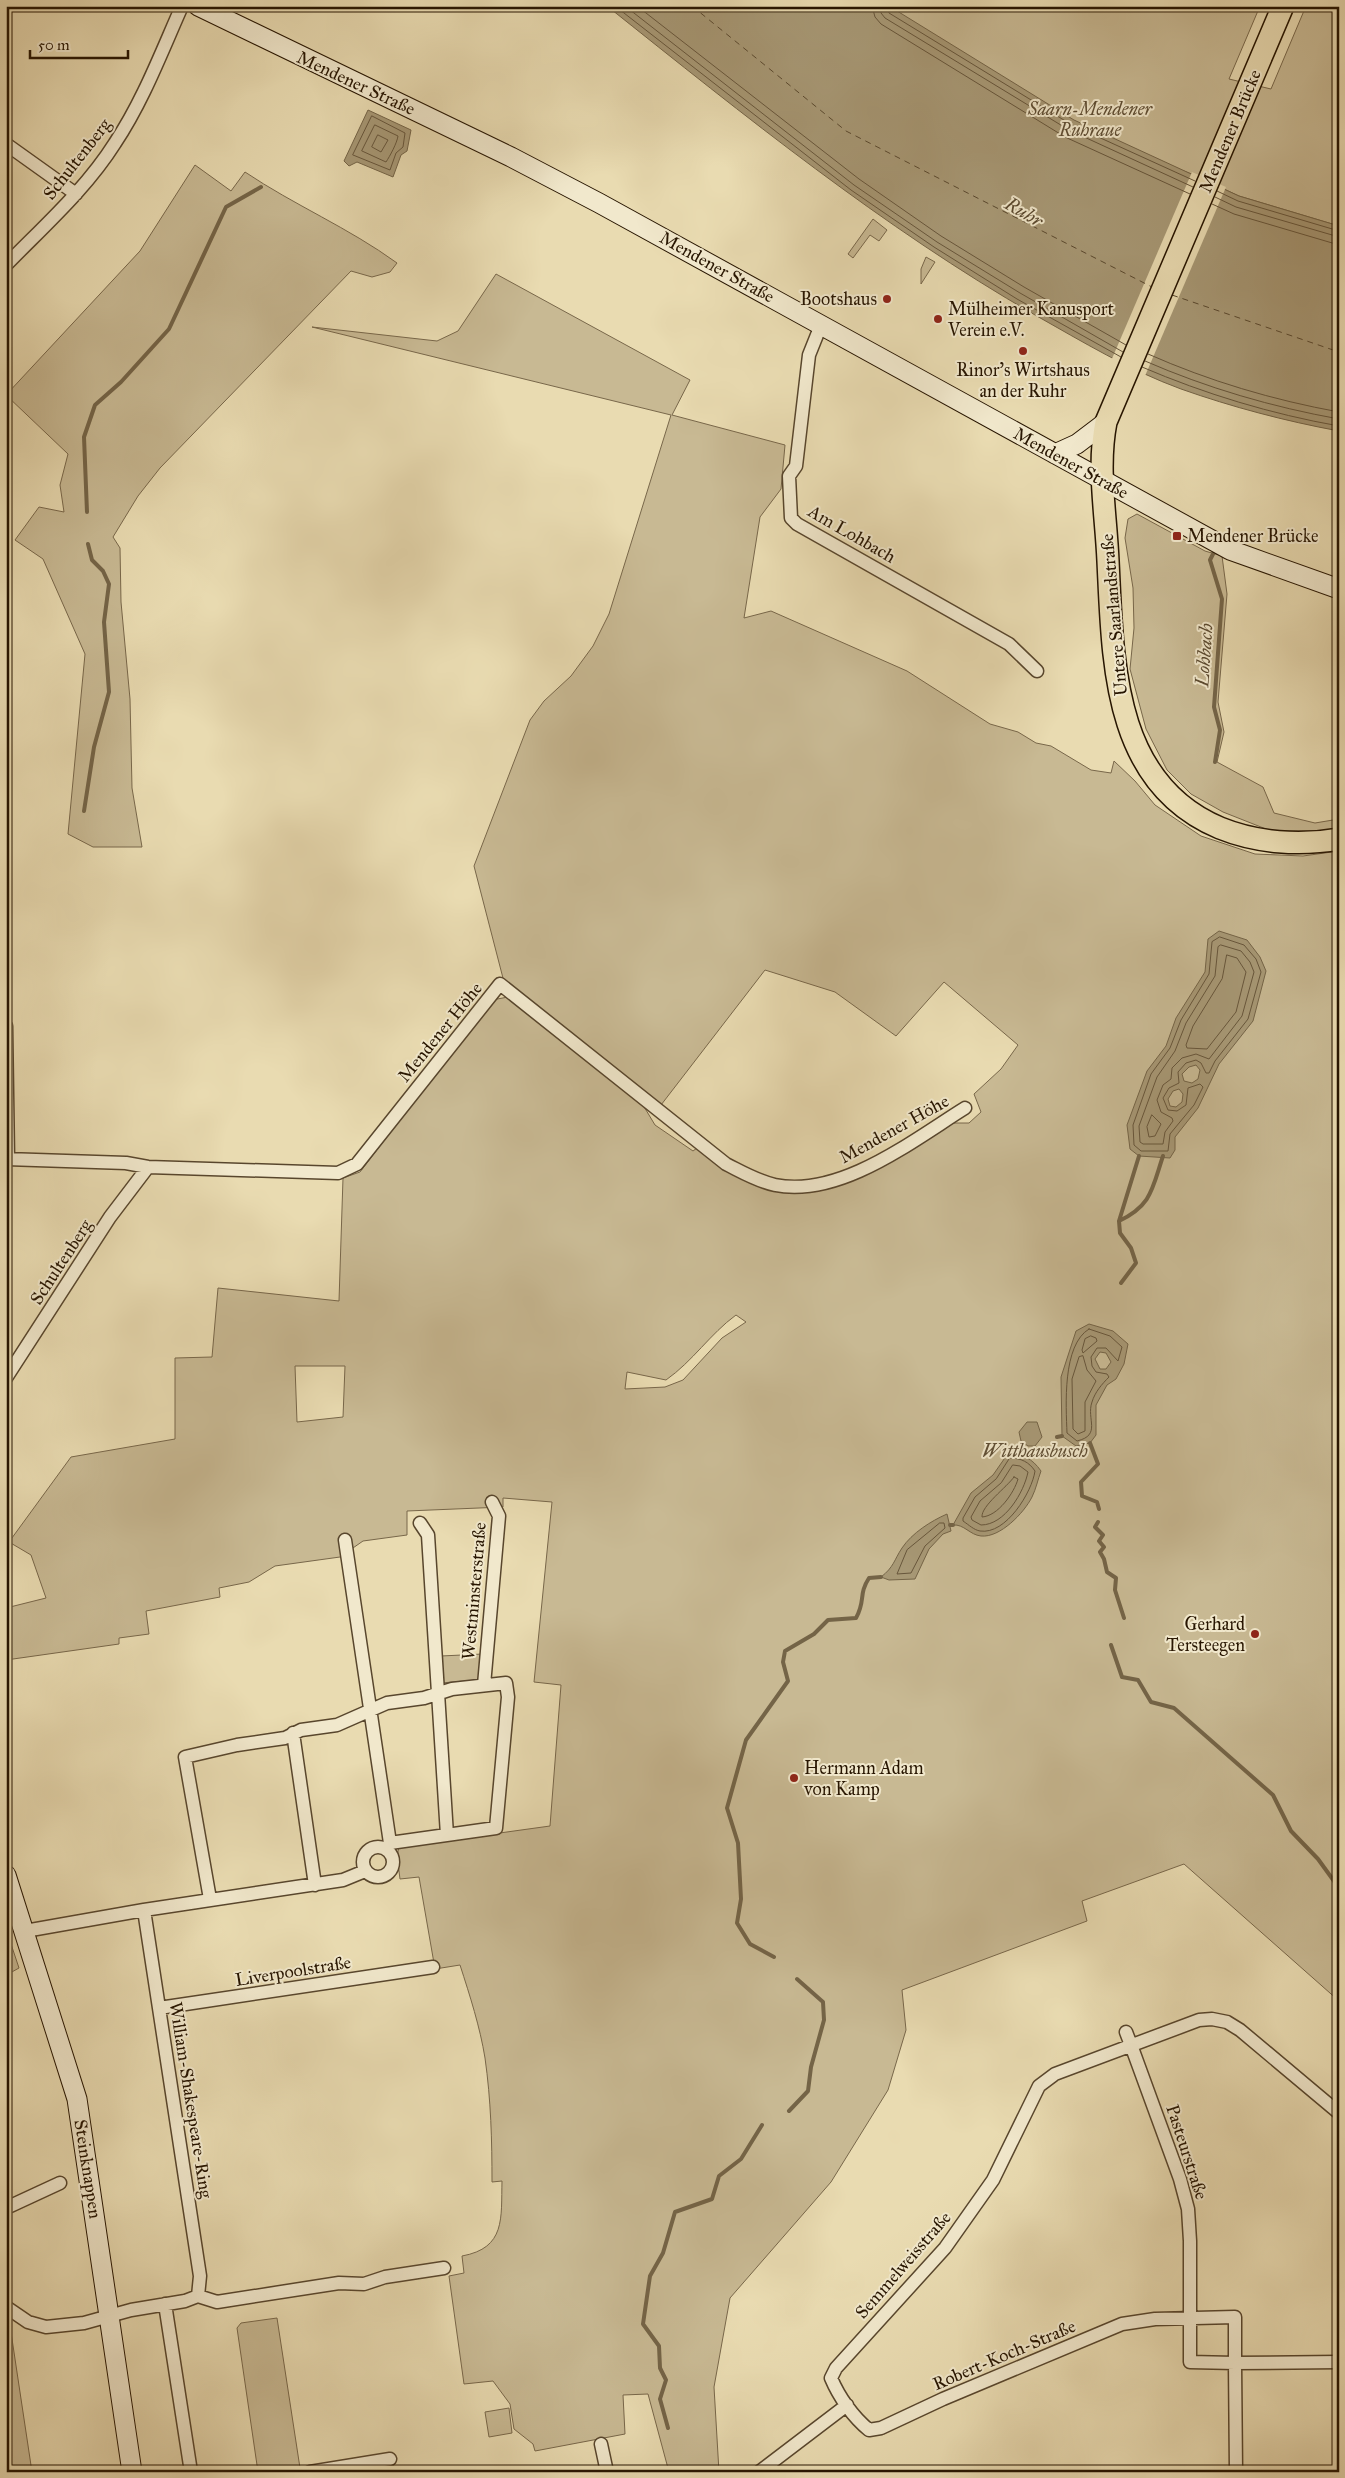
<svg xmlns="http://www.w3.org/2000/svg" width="1345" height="2478" font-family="'IM FELL Great Primer',serif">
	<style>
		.green { fill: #c8b993; stroke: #78674a; fill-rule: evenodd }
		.water { fill: #a79875; stroke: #746447; fill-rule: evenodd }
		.pier { fill: #e9dbb1 }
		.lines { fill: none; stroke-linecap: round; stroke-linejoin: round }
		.shore { stroke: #67563b; stroke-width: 1 }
		.stream { stroke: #746447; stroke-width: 4 }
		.ferry { stroke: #5a492f; stroke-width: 1; stroke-dasharray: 6 5; stroke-linecap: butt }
		.street-casing { stroke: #58462d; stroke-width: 15 }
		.secondary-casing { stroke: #271501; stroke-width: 21 }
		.primary-casing { stroke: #271501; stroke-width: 24 }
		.street { stroke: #f1e8cc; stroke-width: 12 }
		.secondary { stroke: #f1e8cc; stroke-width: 19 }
		.primary { stroke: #e9dbb1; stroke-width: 21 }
		.poi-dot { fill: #8f2418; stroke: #f1e8cc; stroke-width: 2 }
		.labels { text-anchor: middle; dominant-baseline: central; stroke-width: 4; stroke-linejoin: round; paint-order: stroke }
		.street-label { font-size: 18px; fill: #271501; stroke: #f1e8cc }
		.park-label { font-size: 18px; font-style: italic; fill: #5f4e34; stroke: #f1e8cc }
		.poi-label { font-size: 18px; fill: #271501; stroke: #f1e8cc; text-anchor: start }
		.water-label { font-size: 19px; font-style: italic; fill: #5a492f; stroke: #f1e8cc }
	</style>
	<rect width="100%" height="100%" fill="#e9dbb1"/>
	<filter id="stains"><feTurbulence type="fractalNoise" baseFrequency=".004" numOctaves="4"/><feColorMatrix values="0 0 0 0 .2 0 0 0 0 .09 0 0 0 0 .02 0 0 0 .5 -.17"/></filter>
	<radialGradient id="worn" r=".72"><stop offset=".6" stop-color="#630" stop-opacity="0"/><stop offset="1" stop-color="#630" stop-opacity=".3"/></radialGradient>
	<path class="green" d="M 758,6 L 1260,6 L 1229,79 L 1271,89 L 1306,6 L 1339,6 L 1339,226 L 1239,196 L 1189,173 Z
		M 195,165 L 231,191 L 245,172 C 294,205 349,228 397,263 L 390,272 L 372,277 L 351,271 L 160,468 L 138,496 L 113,537 L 120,548 L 121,602 L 130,699 L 132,788 L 142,847 L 93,847 L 68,834 L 85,654 L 43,559 L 15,540 L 39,507 L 64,512 L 60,485 L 68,454 L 6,395 L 140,251 Z
		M 873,219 L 887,230 L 879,241 L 870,235 L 853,258 L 848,254 Z
		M 926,257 L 935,262 L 921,284 L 921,269 Z
		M 496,274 L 690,380 L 672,415 L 785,445 L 781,489 L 760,517 L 744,618 L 771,611 L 907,671 L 990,724 L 1018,732 L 1036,743 L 1051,746 L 1091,770 L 1111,773 L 1114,761 L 1135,781 L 1155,805 L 1201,836 L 1255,854 L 1303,856 L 1339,851 L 1339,2001 L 1184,1864 L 1082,1901 L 1087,1921 L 902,1990 L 906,2030 L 888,2090 L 831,2182 L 730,2298 L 714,2387 L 719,2472 L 669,2472 L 648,2394 L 623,2395 L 625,2434 L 535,2451 L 533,2444 L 514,2429 L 510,2404 L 493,2381 L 464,2384 L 449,2276 L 464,2273 L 462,2256 C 506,2248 501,2218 502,2181 L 492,2182 C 492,2141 491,2100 485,2058 C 480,2027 470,1996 460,1965 L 435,1969 L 419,1877 L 400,1879 L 397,1856 L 399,1847 L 550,1826 L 561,1685 L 534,1682 L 552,1502 L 503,1498 L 503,1507 L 407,1511 L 407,1535 L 363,1541 L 340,1557 L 275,1566 L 249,1582 L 219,1588 L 220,1597 L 146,1611 L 149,1634 L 119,1638 L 119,1644 L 6,1660 L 6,1608 L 46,1598 L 31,1555 L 9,1542 L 71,1457 L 175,1439 L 175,1358 L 212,1357 L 218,1288 L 339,1301 L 343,1178 L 360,1172 L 492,1000 L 508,997 L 643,1105 L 655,1125 L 693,1151 L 697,1148 C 738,1174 757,1193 808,1192 L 950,1123 L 969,1123 L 981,1112 L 974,1094 L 1001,1069 L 1018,1045 L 944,982 L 896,1036 L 835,992 L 765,970 L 661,1105 L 504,982 L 474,866 L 530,720 L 544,701 L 571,676 L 593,646 L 609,614 L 671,415 L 312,327 L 437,341 L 458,331 ZM 736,1315 L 746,1322 L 722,1338 L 683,1380 L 665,1387 L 625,1389 L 627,1372 L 666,1380 C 693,1361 710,1334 736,1315 ZM 295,1366 L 345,1366 L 343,1417 L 297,1422 Z
		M 1137,514 L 1205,551 L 1222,556 L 1227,594 L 1218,702 L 1224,732 L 1217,762 L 1263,787 L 1274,813 L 1315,823 L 1339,819 L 1339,828 L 1330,831 L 1271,831 L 1223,812 L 1191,794 L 1167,770 L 1146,729 L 1130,669 L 1134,628 L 1133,588 L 1125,538 L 1128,519 Z
		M 483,1654 L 481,1676 L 476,1680 L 441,1683 L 441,1656 Z
		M 6,1929 L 19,1968 L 10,1973 L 6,1968 Z
		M 6,2317 L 9,2319 L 32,2472 L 6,2472 Z
		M 277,2318 L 300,2468 L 258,2472 L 237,2328 L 241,2323 Z
		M 509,2408 L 512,2433 L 489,2437 L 485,2412 Z"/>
	<path class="water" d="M 607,6 L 889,6 L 1074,120 L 1239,196 L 1339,226 L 1339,431 C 1285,421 1232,407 1181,389 C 1129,370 1083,342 1035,315 C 882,227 745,116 607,6 Z
		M 368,110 L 411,130 L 407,151 L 401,155 L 393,177 L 357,162 L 349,166 L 344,161 Z
		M 1219,931 L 1247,940 L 1260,957 L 1266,971 L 1253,1021 L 1219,1064 L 1198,1108 L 1175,1137 L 1175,1150 L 1170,1158 L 1139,1156 L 1130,1149 L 1127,1125 L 1147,1071 L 1166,1046 L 1176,1018 L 1205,972 L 1208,939 ZM 1196,1065 L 1200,1070 L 1198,1079 L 1192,1083 L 1184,1081 L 1182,1074 L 1189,1067 ZM 1179,1089 L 1183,1094 L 1182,1102 L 1176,1107 L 1170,1106 L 1168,1099 L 1173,1091 Z
		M 1089,1324 L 1113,1331 L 1128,1344 L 1124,1364 L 1116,1379 L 1107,1385 L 1096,1405 L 1096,1435 L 1090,1443 L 1076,1446 L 1062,1436 L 1061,1377 L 1076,1331 ZM 1100,1352 L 1106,1353 L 1111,1362 L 1106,1369 L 1100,1369 L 1095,1359 Z
		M 1027,1422 L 1037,1422 L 1042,1437 L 1035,1446 L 1028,1446 L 1021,1441 L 1019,1432 Z
		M 1009,1452 C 1023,1455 1032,1458 1041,1471 C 1038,1479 1036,1489 1032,1497 C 1024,1513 1000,1538 981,1536 C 970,1535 964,1524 953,1525 L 971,1493 L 993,1475 Z
		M 947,1514 L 951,1531 L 943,1534 L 929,1549 L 915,1579 L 889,1580 L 881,1577 C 894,1567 894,1560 902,1548 C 912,1533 931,1521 947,1514 Z"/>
	<path class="pier" d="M 1192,172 L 1226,187 L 1145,376 L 1111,361 Z"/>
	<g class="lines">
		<path class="shore" d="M 615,6 L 851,190 L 934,247 L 1017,299 L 1121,357
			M 625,6 L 854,185 L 937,242 L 1020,293 L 1123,352
			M 637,6 L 859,179 L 941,236 L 1024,287 L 1126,345
			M 872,6 L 875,17 L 881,24 L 1065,137 L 1190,194
			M 880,6 L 881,13 L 885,18 L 1069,130 L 1193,187
			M 886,6 L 889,13 L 1072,125 L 1195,181
			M 372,116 L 405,133 L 403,147 L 396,153 L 390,170 L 353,155 Z
			M 375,125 L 398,136 C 397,143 390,156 386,162 L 362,151 Z
			M 378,135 L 388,140 L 381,152 L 372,147 Z
			M 1217,191 L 1238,201 L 1339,231
			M 1215,197 L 1236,207 L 1339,237
			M 1212,204 L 1234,214 L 1339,245
			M 1148,354 C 1209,381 1273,400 1339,412
			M 1145,361 C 1207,388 1272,407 1339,419
			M 1142,367 C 1205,394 1271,414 1339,426
			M 1220,937 L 1244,945 L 1256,959 L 1261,972 L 1248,1019 L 1215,1061 L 1209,1073 L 1206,1073 L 1201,1063 L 1196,1060 L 1186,1063 L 1178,1072 L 1179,1083 L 1169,1088 L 1163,1098 L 1168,1110 L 1177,1111 L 1186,1105 L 1188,1088 L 1200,1084 L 1203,1087 L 1194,1105 L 1170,1134 L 1168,1151 L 1141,1151 L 1134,1145 L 1133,1125 L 1151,1074 L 1170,1048 L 1181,1020 L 1209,974 L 1212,942 Z
			M 1221,945 L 1241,951 L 1250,962 L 1254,972 L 1242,1016 L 1209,1059 L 1196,1054 L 1182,1058 L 1172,1068 L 1171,1079 L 1163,1085 L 1157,1100 L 1161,1112 L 1172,1118 L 1173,1121 L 1165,1132 L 1163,1144 L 1143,1144 L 1140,1142 L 1139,1126 L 1157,1077 L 1175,1051 L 1186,1023 L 1215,976 L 1218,947 Z
			M 1227,955 L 1237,958 L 1246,972 L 1236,1012 L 1207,1049 L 1187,1048 L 1186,1045 L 1193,1026 L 1222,979 Z
			M 1152,1115 L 1161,1124 L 1155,1136 L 1149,1137 L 1147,1127 Z
			M 1089,1329 L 1110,1336 L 1122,1347 L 1118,1361 L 1106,1348 L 1097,1348 L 1091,1357 L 1092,1366 L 1096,1372 L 1107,1374 L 1109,1377 C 1102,1384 1095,1392 1092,1402 C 1086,1419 1102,1435 1077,1441 L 1067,1433 C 1066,1406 1062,1345 1089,1329 Z
			M 1091,1336 L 1096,1338 L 1097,1341 L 1083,1353 L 1082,1350 L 1085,1339 Z
			M 1083,1356 L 1087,1370 L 1096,1381 L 1085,1402 L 1085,1431 L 1078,1434 L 1073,1429 L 1072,1379 L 1079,1357 Z
			M 1010,1458 C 1021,1458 1029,1462 1035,1471 C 1032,1492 1006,1535 980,1531 C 974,1530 969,1525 963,1521 L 963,1518 L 975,1497 L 996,1479 Z
			M 1013,1465 L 1020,1466 L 1028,1472 C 1024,1492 1005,1525 981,1525 L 972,1520 L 971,1517 L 980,1501 L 1001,1483 Z
			M 1014,1477 L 1018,1479 C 1014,1493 998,1516 982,1517 C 981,1506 1007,1487 1014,1477 Z
			M 940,1523 L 944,1523 L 945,1528 L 925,1546 L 911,1573 L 897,1574 L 907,1550 Z"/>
		<path class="stream" d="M 87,512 L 84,437 L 95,405 L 121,382 L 169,329 L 226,207 L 261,187
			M 1214,552 L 1210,560 L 1222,599 L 1214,707 L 1220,730 L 1215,762
			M 84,811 L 94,747 L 109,692 L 104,622 L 109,584 L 103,571 L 92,560 L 88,544
			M 1119,1221 C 1152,1205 1152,1189 1163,1156
			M 1121,1283 L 1136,1263 L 1131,1248 L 1120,1233 L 1119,1221 L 1139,1156
			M 1057,1437 L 1062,1436
			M 1090,1443 L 1098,1464 L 1081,1482 L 1082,1496 L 1097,1502 L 1099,1509
			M 1098,1522 L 1095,1527 L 1103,1535 L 1099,1541 L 1104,1547 L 1100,1552 L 1104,1559 L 1107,1572 L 1116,1578 L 1115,1590 L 1124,1618
			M 950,1525 L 953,1525
			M 1111,1645 L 1122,1677 L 1138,1680 L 1151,1702 L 1174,1708 L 1273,1795 L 1291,1831 L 1318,1859 L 1339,1888
			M 774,1957 L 750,1944 L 737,1923 L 741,1899 L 738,1843 L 727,1808 L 746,1740 L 788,1681 L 783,1662 L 785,1651 L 814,1634 L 828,1620 L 856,1618 C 866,1600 858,1595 869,1578 L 881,1577
			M 789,2111 L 808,2091 L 811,2067 L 824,2020 L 823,2002 L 797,1979
			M 668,2428 L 660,2399 L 666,2380 L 660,2368 L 659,2346 L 643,2324 L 650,2276 L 663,2253 L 675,2212 L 712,2199 L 719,2176 L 741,2159 L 762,2125"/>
		<path class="ferry" d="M 692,6 L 846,131 L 1152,287
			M 1172,295 L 1339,352"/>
		<defs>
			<path id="street" d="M 6,144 L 76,194
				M 6,265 C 44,226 86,189 115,143 C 143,101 161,53 182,6
				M 821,325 L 809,355 L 796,466 L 789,476 L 791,518 L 797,524 L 1009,644 L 1037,671
				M 6,1026 L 8,1159
				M 6,1159 L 126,1163 L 148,1167 L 338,1173 L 357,1164 L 500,984 L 726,1164 C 742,1172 757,1181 775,1185 C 840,1198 912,1141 965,1108
				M 6,1378 L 110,1217 L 148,1167
				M 420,1523 L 428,1535 L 447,1835
				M 345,1540 L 390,1843 L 386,1849
				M 484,1685 L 499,1516 L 492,1502
				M 293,1733 L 315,1885
				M363 1862a15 15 0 1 1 30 0a15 15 0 1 1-30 0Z
				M 210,1899 L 185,1757 L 237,1745 L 285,1738 L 301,1730 L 337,1725 L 387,1703 L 424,1698 L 452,1689 L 506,1683 L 508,1697 L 496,1828 L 390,1843
				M 25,1931 L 144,1910
				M 159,2008 L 433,1967
				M 1126,2032 L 1131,2045 L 1180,2179 L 1188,2209 L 1190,2241 L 1190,2362 L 1235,2363 L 1235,2317 L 1155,2319 L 1122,2324 L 943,2399 L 881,2428 L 869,2430 C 853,2417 839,2397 831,2378 L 836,2368 L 945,2248 L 993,2180 L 1039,2086 L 1055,2074 L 1199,2020 L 1212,2019 L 1227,2022 L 1240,2030 L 1339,2113
				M 6,2208 L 60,2183
				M 198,2296 L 200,2276 L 144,1910 L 343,1880 L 365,1871
				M 165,2304 L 191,2472
				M 6,2307 L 28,2322 L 46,2327 L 84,2323 L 131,2310 L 185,2301 L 198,2296 L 217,2302 L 339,2283 L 364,2284 L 385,2277 L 444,2268
				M 601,2444 L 607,2472
				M 310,2472 L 390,2459
				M 759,2472 L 847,2405
				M 1236,2472 L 1235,2363 L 1339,2362"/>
			<path id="secondary" d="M 198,6 L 511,157 L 599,203 L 1230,550 L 1339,589
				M 1055,454 L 1077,444 L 1106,422
				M 6,1875 L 77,2099 L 132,2472"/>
			<path id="primary" d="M 1283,6 L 1106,422 C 1097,468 1106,514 1108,561 C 1113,661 1112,783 1220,828 C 1257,843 1300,846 1339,839"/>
		</defs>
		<use href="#street" class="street-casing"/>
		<use href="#secondary" class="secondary-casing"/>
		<use href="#primary" class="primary-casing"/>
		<use href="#street" class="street"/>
		<use href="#secondary" class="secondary"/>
		<use href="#primary" class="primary"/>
	</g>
	<g class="poi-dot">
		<circle cx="887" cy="299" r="5"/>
		<circle cx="938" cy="319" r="5"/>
		<circle cx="1023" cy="351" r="5"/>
		<rect x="1172" y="531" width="10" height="10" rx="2.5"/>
		<circle cx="1255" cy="1634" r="5"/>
		<circle cx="794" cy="1778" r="5"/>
	</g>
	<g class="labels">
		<g class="street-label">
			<text transform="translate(356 83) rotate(25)">Mendener Straße</text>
			<text transform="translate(1230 131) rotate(-67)">Mendener Brücke</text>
			<text transform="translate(77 159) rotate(-52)">Schultenberg</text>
			<text transform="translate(717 267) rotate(29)">Mendener Straße</text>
			<text transform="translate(1071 463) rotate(29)">Mendener Straße</text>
			<text transform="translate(852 534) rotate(30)">Am Lohbach</text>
			<text transform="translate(1114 615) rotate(-95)">Untere Saarlandstraße</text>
			<text transform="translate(440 1032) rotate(-51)">Mendener Höhe</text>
			<text transform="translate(894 1129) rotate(-29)">Mendener Höhe</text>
			<text transform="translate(61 1262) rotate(-57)">Schultenberg</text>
			<text transform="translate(474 1591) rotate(-85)">Westminsterstraße</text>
			<text transform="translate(293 1971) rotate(-9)">Liverpoolstraße</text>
			<text transform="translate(191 2100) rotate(81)">William-Shakespeare-Ring</text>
			<text transform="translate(1187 2152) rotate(72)">Pasteurstraße</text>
			<text transform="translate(88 2169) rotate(81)">Steinknappen</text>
			<text transform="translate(903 2265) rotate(-49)">Semmelweisstraße</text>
			<text transform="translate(1004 2355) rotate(-23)">Robert-Koch-Straße</text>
		</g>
		<g class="park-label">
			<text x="1090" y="109">Saarn-Mendener<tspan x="1090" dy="21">Ruhraue</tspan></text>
			<text x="1035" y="1451">Witthausbusch</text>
		</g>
		<g class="poi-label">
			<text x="877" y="299" text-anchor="end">Bootshaus</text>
			<text x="948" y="309">Mülheimer Kanusport<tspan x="948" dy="21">Verein e.V.</tspan></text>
			<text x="1023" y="370" text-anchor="middle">Rinor's Wirtshaus<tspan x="1023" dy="21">an der Ruhr</tspan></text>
			<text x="1187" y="536">Mendener Brücke</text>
			<text x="1245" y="1624" text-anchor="end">Gerhard<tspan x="1245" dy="21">Tersteegen</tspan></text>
			<text x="804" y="1768">Hermann Adam<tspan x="804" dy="21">von Kamp</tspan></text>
		</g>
		<g class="water-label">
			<text transform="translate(1024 212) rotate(30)">Ruhr</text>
			<text transform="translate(1204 655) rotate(-86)">Lohbach</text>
		</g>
	</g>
	<rect width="1345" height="2478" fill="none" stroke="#e9dbb1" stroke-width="25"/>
	<rect x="8" y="8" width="1330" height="2463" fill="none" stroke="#271501" stroke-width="2.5"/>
	<rect x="12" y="12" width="1320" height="2453" fill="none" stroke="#271501"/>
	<path d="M30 50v8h98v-8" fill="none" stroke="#271501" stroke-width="2.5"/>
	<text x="38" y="50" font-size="15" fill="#271501" stroke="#f1e8cc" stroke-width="4" paint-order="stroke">50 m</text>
	<rect width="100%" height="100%" filter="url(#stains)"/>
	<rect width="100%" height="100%" fill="url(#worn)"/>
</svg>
